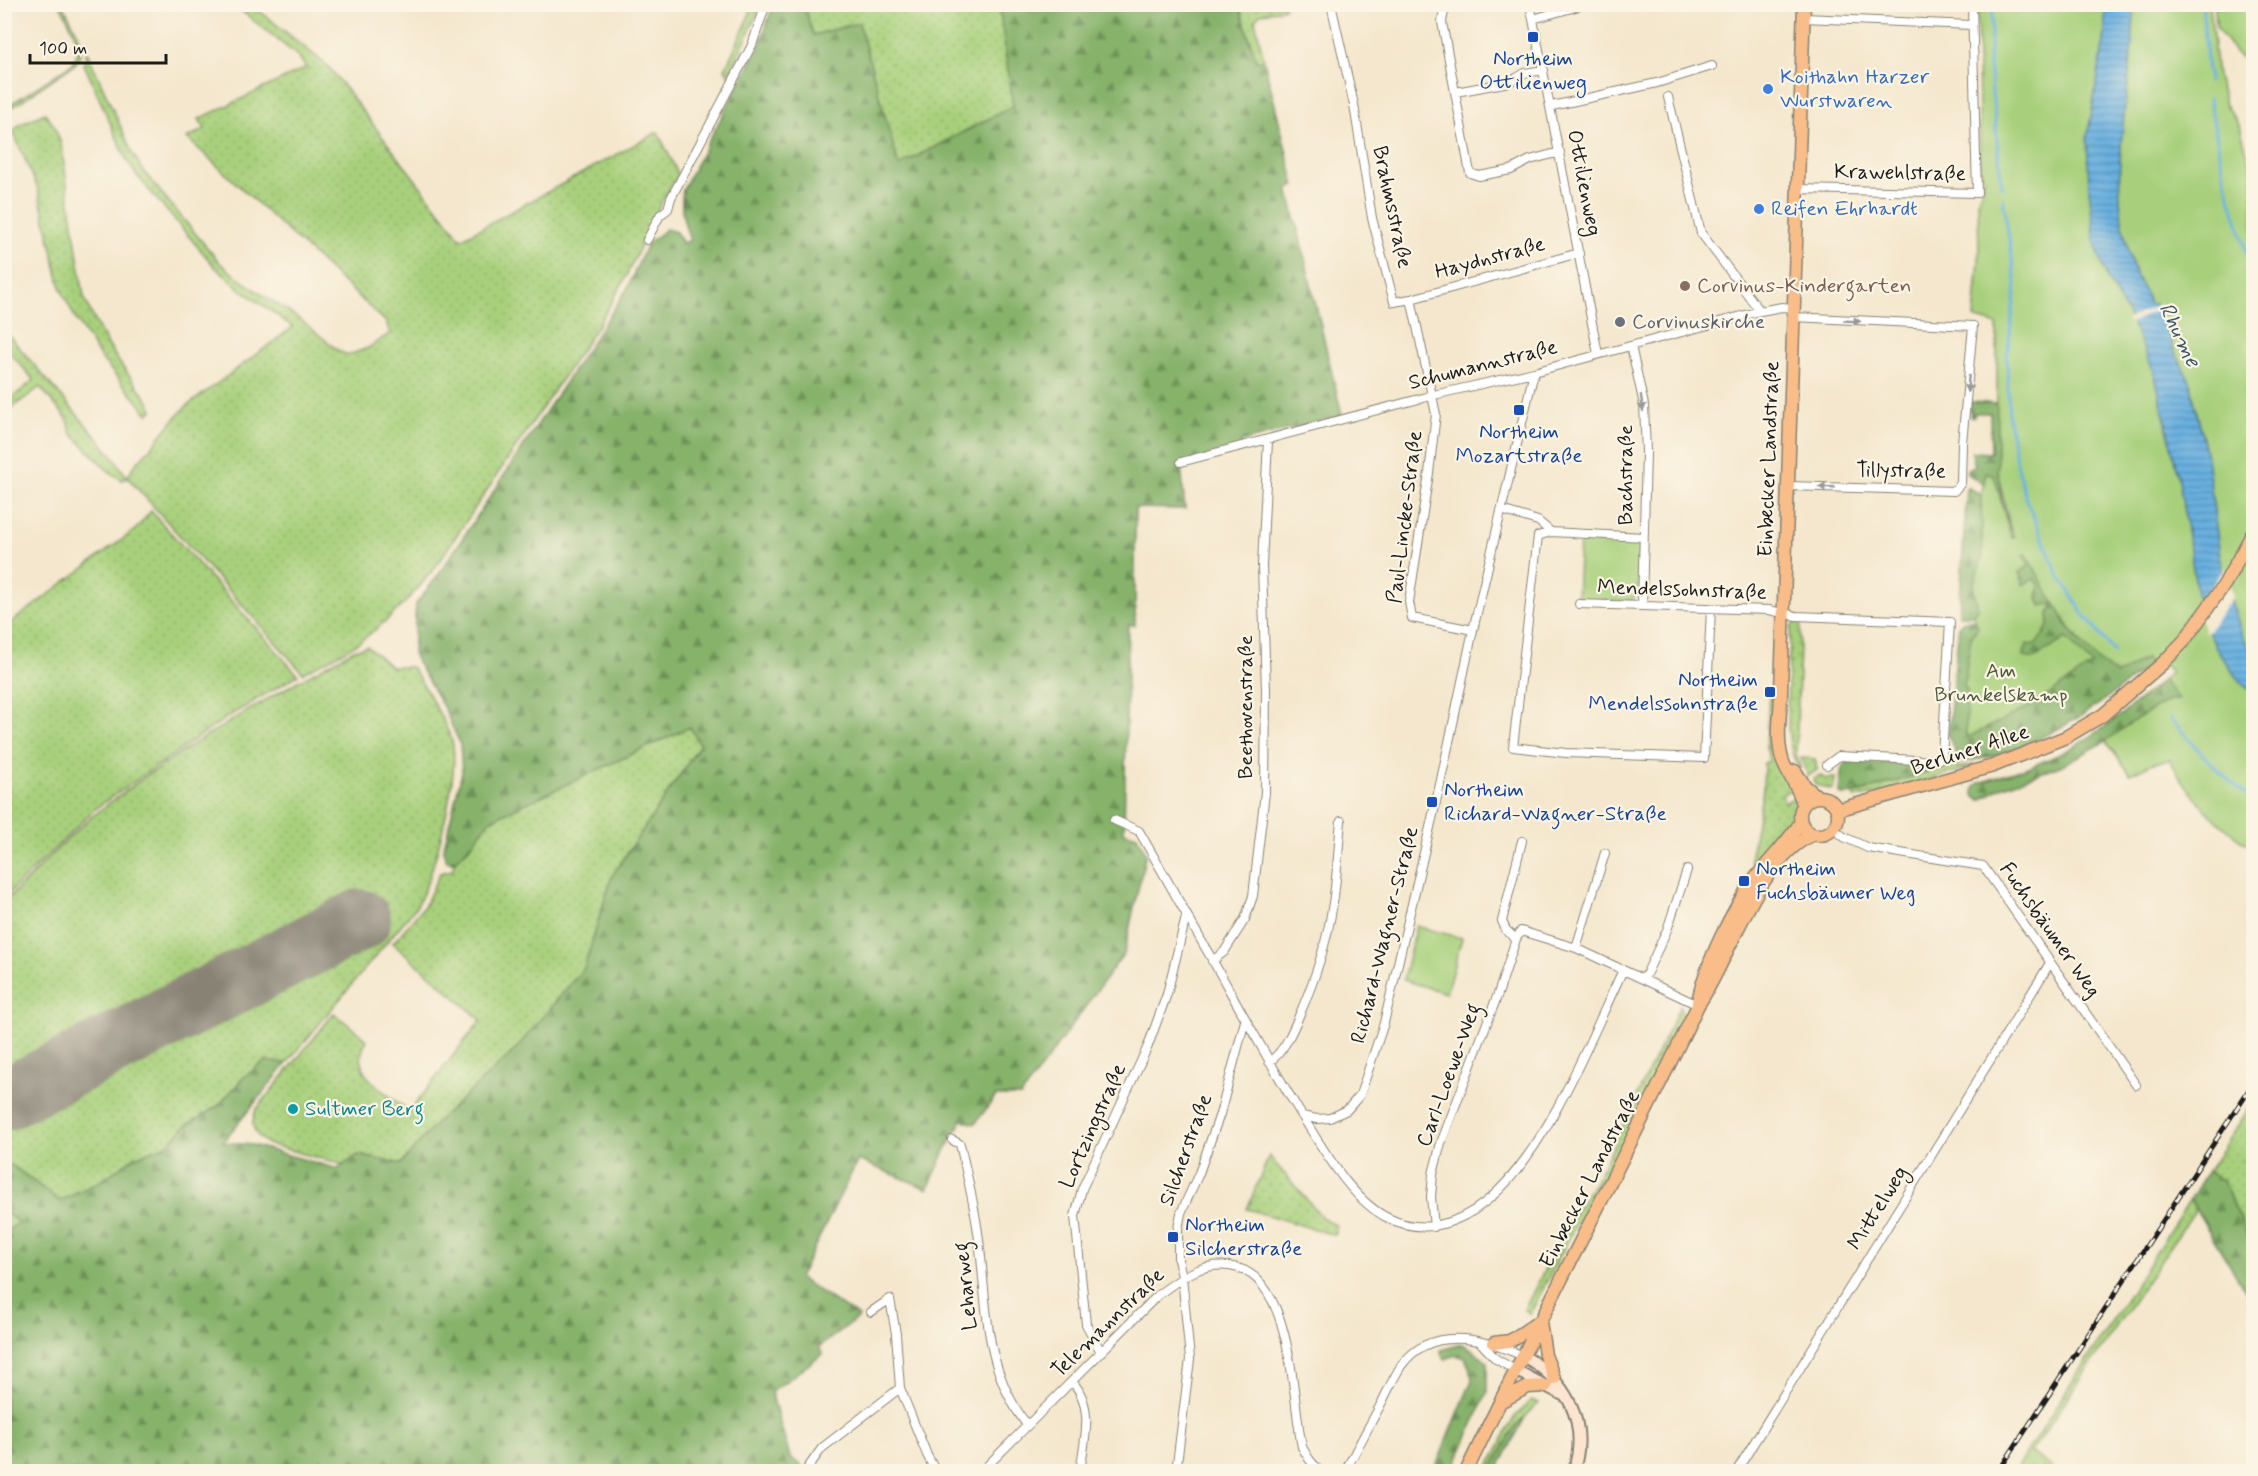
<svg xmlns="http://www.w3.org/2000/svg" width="2258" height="1476" font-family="Mynerve,sans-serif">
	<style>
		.grass { fill: url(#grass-dots); stroke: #62764c; stroke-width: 1.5 }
		.forest { fill: url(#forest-firs); stroke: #516744; stroke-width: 1.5 }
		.green { fill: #a8d07b; stroke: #62764c; stroke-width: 1.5 }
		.water { fill: url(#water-rules); stroke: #42667e; stroke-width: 1.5 }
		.pier { fill: #f4e7cd }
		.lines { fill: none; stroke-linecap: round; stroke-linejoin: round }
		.stream { stroke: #69b0e0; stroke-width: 3 }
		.runway { stroke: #888274; stroke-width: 62 }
		.street-casing { stroke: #888274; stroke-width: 10 }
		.secondary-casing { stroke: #888274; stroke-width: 14 }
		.primary-casing { stroke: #888274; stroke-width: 15 }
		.street { stroke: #fff; stroke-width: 8 }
		.secondary { stroke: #fce5d0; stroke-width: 10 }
		.primary { stroke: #f8bd89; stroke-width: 12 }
		.rail-casing { stroke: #1c1c1c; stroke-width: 5 }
		.rail { stroke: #fcf5e5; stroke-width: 3; stroke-dasharray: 9; stroke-linecap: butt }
		.oneway { fill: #999 }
		.transit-dot { fill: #1a4fb4; stroke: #fcf5e5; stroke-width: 2 }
		.shop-dot { fill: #3f7fe0; stroke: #fcf5e5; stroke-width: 2 }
		.education-dot { fill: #8d6e63; stroke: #fcf5e5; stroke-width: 2 }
		.worship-dot { fill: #6b7280; stroke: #fcf5e5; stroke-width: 2 }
		.culture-dot { fill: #0f9aa8; stroke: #fcf5e5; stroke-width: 2 }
		.labels { text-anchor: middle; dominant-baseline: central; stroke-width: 4.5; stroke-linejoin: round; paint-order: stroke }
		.transit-label { font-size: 21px; fill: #164399; stroke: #fcf5e5; text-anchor: start }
		.shop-label { font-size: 21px; fill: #366cbe; stroke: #fcf5e5; text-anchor: start }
		.street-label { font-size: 21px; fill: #1c1c1c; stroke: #fcf5e5 }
		.education-label { font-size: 21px; fill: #785e54; stroke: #fcf5e5; text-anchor: start }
		.worship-label { font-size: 21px; fill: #5b616d; stroke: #fcf5e5; text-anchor: start }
		.park-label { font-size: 21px; fill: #4d5b3d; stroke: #fcf5e5 }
		.culture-label { font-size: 21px; fill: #0d838f; stroke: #fcf5e5; text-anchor: start }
		.water-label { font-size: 22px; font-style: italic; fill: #3b576a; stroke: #fcf5e5 }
	</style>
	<defs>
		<pattern id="grass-dots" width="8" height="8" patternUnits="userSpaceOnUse" patternTransform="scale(1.5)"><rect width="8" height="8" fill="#a8d07b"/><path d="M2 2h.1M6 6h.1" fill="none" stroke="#90b26a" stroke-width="1.8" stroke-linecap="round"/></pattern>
		<pattern id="forest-firs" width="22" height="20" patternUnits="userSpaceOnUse" patternTransform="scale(1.5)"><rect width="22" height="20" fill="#86b26b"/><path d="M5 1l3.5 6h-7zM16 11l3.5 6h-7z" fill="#6d9057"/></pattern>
		<pattern id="water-rules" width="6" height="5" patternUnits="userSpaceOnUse" patternTransform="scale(1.5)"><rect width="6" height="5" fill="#69b0e0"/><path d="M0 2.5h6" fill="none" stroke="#568eb5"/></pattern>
	</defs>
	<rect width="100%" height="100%" fill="#fcf5e5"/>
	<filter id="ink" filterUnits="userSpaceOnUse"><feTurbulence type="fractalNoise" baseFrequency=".0167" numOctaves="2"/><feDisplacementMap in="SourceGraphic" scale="12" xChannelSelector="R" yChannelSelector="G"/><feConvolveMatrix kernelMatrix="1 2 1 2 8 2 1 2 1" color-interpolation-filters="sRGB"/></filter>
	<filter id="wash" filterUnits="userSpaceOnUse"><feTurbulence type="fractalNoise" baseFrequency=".008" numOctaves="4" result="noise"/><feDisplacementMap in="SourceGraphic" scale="24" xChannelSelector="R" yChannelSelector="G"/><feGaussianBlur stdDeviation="1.35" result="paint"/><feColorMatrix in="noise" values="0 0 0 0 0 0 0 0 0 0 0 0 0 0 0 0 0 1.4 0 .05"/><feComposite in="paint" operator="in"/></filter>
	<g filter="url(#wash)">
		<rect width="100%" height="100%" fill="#f4e7cd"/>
		<path class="grass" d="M 60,5 L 63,5 C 71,21 91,49 74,65 L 5,112 L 5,108 L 71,65 C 87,48 69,22 60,5 Z
			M 234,5 L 252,5 L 328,66 L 461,239 L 658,132 L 678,174 L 659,207 L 624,281 L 598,325 L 436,566 C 413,596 387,623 356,644 C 339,655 320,664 303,673 L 127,477 L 122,480 L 106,469 L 71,433 L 68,420 L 40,387 L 5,413 L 5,403 L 34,380 L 5,347 L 4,330 L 112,455 L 127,477 C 136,460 144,457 155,443 C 165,430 175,417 187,406 L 293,327 L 239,288 L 215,267 L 137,176 L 126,159 L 84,64 L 87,52 L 133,154 L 144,172 L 220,263 L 241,280 L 301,320 L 340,352 L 349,355 L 368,348 L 390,333 L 386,322 L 187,138 L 205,129 L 199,119 L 306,68 L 299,57 Z
			M 753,5 L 760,5 L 757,14 L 729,76 L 725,69 L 745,26 Z
			M 804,5 L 999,5 L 1013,106 L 898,166 L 858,23 L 813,35 Z
			M 1239,5 L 1285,5 L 1284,8 L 1260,14 L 1255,20 L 1264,60 L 1256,61 Z
			M 45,113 L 55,127 L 61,144 L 84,297 C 93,319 104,339 117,359 C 129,377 143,390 153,409 L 148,414 L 101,358 L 75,318 L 61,289 L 38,189 L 13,132 L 19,125 Z
			M 151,511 L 298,675 L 229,716 L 96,808 L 5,897 L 5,627 L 136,529 Z
			M 1798,620 L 1801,620 L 1796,754 L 1801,770 C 1779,748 1790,657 1791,626 Z
			M 367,646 L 391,667 L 411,667 C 421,679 450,730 453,745 C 458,779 434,877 416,907 L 287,1063 L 265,1062 L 244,1077 L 218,1106 L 185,1127 L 167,1145 L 135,1157 L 99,1182 L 60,1201 L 12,1165 L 5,1167 L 5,902 C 37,871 67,836 103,808 C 182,747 267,698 354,650 Z
			M 1769,693 L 1771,694 L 1773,729 L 1793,788 L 1782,795 L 1785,803 L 1796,796 L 1797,808 L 1791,832 L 1786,826 L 1780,831 L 1786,838 L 1756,866 L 1750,860 L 1763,790 L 1764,763 L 1769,761 L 1766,746 Z
			M 690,727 L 700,745 L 612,876 L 584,968 L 514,1051 L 438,1121 L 401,1164 L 358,1155 L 344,1165 L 268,1144 C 255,1136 249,1125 256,1110 L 334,1013 L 367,1040 C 361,1050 359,1062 365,1073 C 368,1081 402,1106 410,1111 L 481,1020 L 393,943 L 425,905 L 440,873 L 453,870 L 454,862 L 470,847 L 490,820 Z
			M 1801,758 L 1815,759 L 1817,770 L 1808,776 Z
			M 1938,763 L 1961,767 L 1976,765 L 1976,766 L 1881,793 L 1854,798 L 1853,794 L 1929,772 L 1929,764 Z
			M 1820,775 L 1825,779 L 1835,778 L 1833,790 L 1815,785 L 1813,780 Z
			M 1680,1006 L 1683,1018 L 1630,1134 L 1604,1184 L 1577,1223 L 1530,1314 L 1524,1310 L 1570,1220 L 1595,1182 L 1605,1163 Z
			M 2253,1102 L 2253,1248 L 2223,1182 L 2208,1171 Z
			M 1269,1156 L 1323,1218 L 1337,1226 L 1334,1235 L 1247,1209 Z
			M 2190,1200 L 2196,1209 L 2031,1452 L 2057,1471 L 2014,1472 Z
			M 4,1211 L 19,1223 L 5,1233 L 4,1233 Z
			M 1531,1400 L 1539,1403 L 1525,1417 L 1497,1471 L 1486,1472 L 1514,1418 Z"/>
		<path class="forest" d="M 773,5 L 804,5 L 813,35 L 859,23 L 899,166 L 1013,106 L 999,5 L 1239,5 L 1256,61 L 1264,60 L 1295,186 L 1288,188 L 1342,415 L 1241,442 L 1243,451 L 1181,465 L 1185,509 L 1135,508 L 1135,625 L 1128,625 L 1124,832 L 1137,836 L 1146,853 L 1124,953 L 1021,1096 L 996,1096 L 975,1124 L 962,1120 L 945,1151 L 928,1189 L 858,1160 L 799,1278 L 859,1317 L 819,1347 L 823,1354 L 771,1392 L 790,1457 L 802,1466 L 797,1471 L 720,1472 L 717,1470 L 716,1472 L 5,1471 L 4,1233 L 18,1223 L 5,1211 L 5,1167 L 11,1165 L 60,1201 L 99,1182 L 135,1157 L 167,1145 L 184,1127 L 218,1106 L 244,1077 L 265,1061 L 287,1063 L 223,1142 L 252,1145 L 338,1169 L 358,1155 L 401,1164 L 438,1121 L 514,1051 L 584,968 L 612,876 L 700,745 L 690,727 L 490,820 L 470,847 L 454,862 L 447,861 L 443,851 L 462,772 L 460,744 L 444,708 L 418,664 L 413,653 L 416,604 L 441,571 L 627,289 L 647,244 L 666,229 L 676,232 L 683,243 L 690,240 C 683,222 680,208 683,189 L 759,47 Z
			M 1970,402 L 1998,404 C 1996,444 1995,500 2014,536 L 2011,538 L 1986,474 L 1984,485 L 1967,473 L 1967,469 L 1975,466 L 1972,452 L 1991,453 L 1990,413 L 1975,413 L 1974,417 L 1970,417 Z
			M 1967,487 L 1981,495 L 1983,555 L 1973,586 L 1978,607 L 1973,615 L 1959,615 Z
			M 2026,553 L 2073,635 L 2116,675 L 2146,658 L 2150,663 C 2096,712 2030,753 1957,763 L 1955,751 L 1948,735 L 1959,626 L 1964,620 L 1974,620 L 1978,627 L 1971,637 L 1966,737 L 2033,660 L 2023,657 L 2027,644 L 2049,623 L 2049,613 L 2041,606 L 2033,580 L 2023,585 L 2018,572 Z
			M 2163,680 L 2180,700 L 2169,700 L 2138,718 L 2106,741 L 2063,765 L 2001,787 L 1981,800 L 1975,797 L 1973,791 L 1977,784 C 2010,773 2047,763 2077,745 C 2108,726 2137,703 2163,680 Z
			M 1847,762 L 1929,764 L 1930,771 L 1853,794 L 1842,795 L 1839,792 L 1842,767 Z
			M 2208,1171 L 2223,1182 L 2253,1248 L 2253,1298 L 2251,1300 L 2190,1200 Z
			M 1461,1344 L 1470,1348 L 1487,1362 L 1487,1393 L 1452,1471 L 1434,1471 L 1472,1380 L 1470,1369 L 1465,1358 L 1456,1355 L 1445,1359 L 1441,1353 L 1441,1350 Z
			M 1525,1417 L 1497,1471 L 1490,1471 L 1516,1425 Z"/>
		<path class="green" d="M 1977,5 L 2210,5 L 2217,77 L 2225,103 L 2240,126 L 2253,176 L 2253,848 C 2218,827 2190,796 2170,760 L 2153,763 L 2130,774 L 2106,741 L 2138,718 L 2169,700 L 2179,700 L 2163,680 L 2171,672 L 2157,657 L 2150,663 L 2146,658 L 2116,675 C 2073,645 2052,598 2026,554 L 2024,555 L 2029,566 L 2019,572 L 2023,585 L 2034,579 L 2040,586 L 2037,596 L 2041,606 L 2051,604 L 2053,608 L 2049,613 C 2050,627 2044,635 2035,645 L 2027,644 L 2023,657 L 2034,659 L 2066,638 L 2092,665 L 2035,704 L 1966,738 L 1967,689 L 1964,687 L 1971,637 L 1978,627 L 1973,615 L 1978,607 L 1973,586 L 1983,555 L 1981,495 L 1986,474 L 1994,475 L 2011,538 L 2014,536 L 2010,527 L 1997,470 L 1997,325 L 1974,318 L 1979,260 L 1978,199 L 1984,186 L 1980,159 Z
			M 2215,5 L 2253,5 L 2253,66 L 2236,53 L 2216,27 Z
			M 1580,538 L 1634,540 L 1640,547 L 1638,593 L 1631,601 L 1577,600 Z
			M 1416,926 L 1462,938 L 1446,993 L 1403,980 Z"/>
		<path class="water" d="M 2105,5 L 2134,5 C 2134,78 2111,152 2123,226 C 2126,242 2131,264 2138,279 C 2142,288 2147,294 2149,304 L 2156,304 L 2163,324 L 2170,337 L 2172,346 L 2190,381 L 2207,457 L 2222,572 L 2243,637 L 2253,653 L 2253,694 L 2233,673 L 2217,649 L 2208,632 L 2199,606 L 2179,480 L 2154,372 L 2129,317 L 2107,279 L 2095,243 L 2089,189 L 2087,138 L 2105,35 Z"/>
		<path class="pier" d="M 2159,304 L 2161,308 L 2129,324 L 2127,320 Z
			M 2225,567 L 2233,597 L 2206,634 L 2197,609 Z"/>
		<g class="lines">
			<path class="stream" d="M 1993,4 L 1989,64 L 2002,187
				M 2202,4 L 2209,82
				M 2209,99 L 2225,180 L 2254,278
				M 2003,199 L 2016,284 L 2007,357 L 2009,420 L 2018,472 L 2027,502 L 2058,574 L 2082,612 L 2114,652
				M 2170,718 C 2196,747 2221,778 2254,800"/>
			<path class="runway" d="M 4,1100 L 360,920"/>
		</g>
	</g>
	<g filter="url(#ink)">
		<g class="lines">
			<defs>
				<path id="street" d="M 1331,4 L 1354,105 L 1372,218 L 1394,302 L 1411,299 L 1436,414 L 1429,473 L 1409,602 L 1412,618 L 1473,630
					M 1455,4 L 1444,11 L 1442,22 L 1470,173 L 1479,176 L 1511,170 L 1530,160 L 1560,152
					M 1530,4 L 1598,354
					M 1803,18 L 1972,25
					M 1533,19 L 1586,4
					M 1456,92 L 1509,82 L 1525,73 L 1544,70
					M 1668,97 L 1701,233 L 1760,311
					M 1552,106 L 1657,83 L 1712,66
					M 1798,189 L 1977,193 L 1972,4
					M 647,240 L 660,215 L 668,209 L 671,198 L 752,45 L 766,4
					M 1411,299 L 1579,253
					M 1631,346 L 1644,405 L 1646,452 L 1642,606
					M 1181,462 L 1434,395 L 1534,372 L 1760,311 L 1782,307 L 1794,308
					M 1788,486 L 1954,491 L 1961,483 L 1962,443 L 1973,326 L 1794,317
					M 1501,510 L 1538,521 L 1551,532 L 1643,537
					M 1551,532 L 1538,536 L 1513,747 L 1566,753 L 1704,758 L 1711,609
					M 1579,604 L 1769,610 L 1796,616 L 1950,622 L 1942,756 L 1937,761 L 1839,756 L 1827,765
					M 1114,820 L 1139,831 C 1164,874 1188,918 1213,961 C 1245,1018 1276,1075 1311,1130 C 1330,1160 1355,1202 1388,1218 C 1429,1238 1468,1220 1499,1190 C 1552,1138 1591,1037 1623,970
					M 1833,828 L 1844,837 L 1868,848 L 1983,866 L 2136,1085
					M 1516,939 L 1506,930 L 1502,921 L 1522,841
					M 1576,948 L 1605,853
					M 1212,961 L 1224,952 L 1245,919 L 1253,896 L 1265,792 L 1266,690 L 1262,566 L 1268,440
					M 1644,979 L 1667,930 L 1687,870
					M 1269,1062 C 1284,1052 1292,1032 1299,1016 C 1314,982 1326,946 1332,909 C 1337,881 1338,850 1341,821
					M 1302,1116 L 1317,1119 L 1330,1118 L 1347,1110 L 1360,1095 L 1384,1023 L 1439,789 L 1473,630 L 1534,372
					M 952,1140 L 960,1144 C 966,1171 973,1199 977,1226 C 989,1300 979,1361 1027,1425
					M 1434,1227 L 1431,1197 L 1433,1174 L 1441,1143 L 1498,994 L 1516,939 L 1521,931 L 1576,948 L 1698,1005
					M 871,1312 L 890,1299 L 896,1334 L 900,1388 L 927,1455 L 936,1472
					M 1482,1344 L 1496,1359 L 1515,1370
					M 1101,1352 L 1086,1324 L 1075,1216 L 1082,1189 L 1148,1046 L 1167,994 L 1186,917
					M 1073,1382 C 1095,1409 1084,1440 1080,1472
					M 805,1472 L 822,1448 L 900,1388
					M 981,1472 L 1158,1295 C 1183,1276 1206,1259 1238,1268 C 1293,1284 1292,1399 1302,1447 L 1309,1459 L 1320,1472
					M 1176,1472 L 1190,1359 L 1182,1276 L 1178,1260 L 1178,1229 L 1181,1213 L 1199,1173 L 1220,1114 L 1245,1021
					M 1345,1472 C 1357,1448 1370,1425 1382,1402 C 1388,1390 1394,1377 1401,1366 C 1431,1324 1485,1339 1523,1356
					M 1736,1472 L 2050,963"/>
				<path id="secondary" d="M 1523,1356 C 1566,1379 1590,1423 1573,1472
					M 1515,1370 L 1565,1396"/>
				<path id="primary" d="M 1795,771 L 1805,786 L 1818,797
					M1800 816a19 19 0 1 1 38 0a19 19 0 1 1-38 0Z
					M 1803,805 C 1800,789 1789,777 1783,762 C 1775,738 1781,715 1781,691 L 1804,4
					M 1837,810 L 1993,766 L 2066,737 L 2103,715 L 2163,663 L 2184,641 L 2224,585 L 2254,531
					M 1698,1002 C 1705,965 1732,910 1754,880 C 1769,860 1787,843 1801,822
					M 1540,1321 L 1545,1355 L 1554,1378
					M 1494,1343 L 1510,1341 L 1537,1323
					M 1500,1402 L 1528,1387 L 1546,1386
					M 1466,1472 C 1541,1315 1623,1162 1698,1005 C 1732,955 1755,862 1813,834"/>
			</defs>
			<use href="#street" class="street-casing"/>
			<use href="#secondary" class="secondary-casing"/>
			<use href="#primary" class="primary-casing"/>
			<use href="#street" class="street"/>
			<use href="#secondary" class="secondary"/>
			<use href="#primary" class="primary"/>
			<defs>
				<path id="rail" d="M 1998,1472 L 2254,1082"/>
			</defs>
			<use href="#rail" class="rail-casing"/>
			<use href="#rail" class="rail"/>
		</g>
		<defs><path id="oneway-solid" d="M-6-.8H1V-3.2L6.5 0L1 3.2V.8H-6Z" transform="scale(1.5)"/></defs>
		<g class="oneway">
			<use href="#oneway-solid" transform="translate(1852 321) rotate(3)"/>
			<use href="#oneway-solid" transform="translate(1968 384) rotate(95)"/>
			<use href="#oneway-solid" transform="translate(1642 403) rotate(82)"/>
			<use href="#oneway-solid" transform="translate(1827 487) rotate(-178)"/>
		</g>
	</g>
	<g class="transit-dot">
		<rect x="1527" y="31" width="12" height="12" rx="3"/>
		<rect x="1513" y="404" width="12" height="12" rx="3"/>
		<rect x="1764" y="686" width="12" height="12" rx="3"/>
		<rect x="1426" y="796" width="12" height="12" rx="3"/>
		<rect x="1738" y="875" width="12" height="12" rx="3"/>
		<rect x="1167" y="1231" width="12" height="12" rx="3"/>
	</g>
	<g class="shop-dot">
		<circle cx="1768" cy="89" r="6"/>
		<circle cx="1759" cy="209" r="6"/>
	</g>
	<circle class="education-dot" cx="1685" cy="286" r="6"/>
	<circle class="worship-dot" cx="1620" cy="322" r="6"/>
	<circle class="culture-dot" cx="293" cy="1109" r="6"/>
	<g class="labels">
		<g class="transit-label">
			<text x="1533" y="59" text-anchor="middle">Northeim<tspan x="1533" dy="24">Ottilienweg</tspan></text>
			<text x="1519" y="432" text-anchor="middle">Northeim<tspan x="1519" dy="24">Mozartstraße</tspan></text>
			<text x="1758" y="680" text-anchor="end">Northeim<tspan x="1758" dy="24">Mendelssohnstraße</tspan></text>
			<text x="1444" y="790">Northeim<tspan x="1444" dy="24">Richard-Wagner-Straße</tspan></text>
			<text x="1756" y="869">Northeim<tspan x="1756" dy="24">Fuchsbäumer Weg</tspan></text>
			<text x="1185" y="1225">Northeim<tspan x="1185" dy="24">Silcherstraße</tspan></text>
		</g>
		<g class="shop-label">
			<text x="1780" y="77">Koithahn Harzer<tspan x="1780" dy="24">Wurstwaren</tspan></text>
			<text x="1771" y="209">Reifen Ehrhardt</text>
		</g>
		<g class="street-label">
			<text transform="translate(1900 173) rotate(1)">Krawehlstraße</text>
			<text transform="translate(1584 183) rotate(79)">Ottilienweg</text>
			<text transform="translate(1392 207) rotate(78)">Brahmsstraße</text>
			<text transform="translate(1490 258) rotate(-15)">Haydnstraße</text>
			<text transform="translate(1483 365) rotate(-14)">Schumannstraße</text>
			<text transform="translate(1769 459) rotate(-88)">Einbecker Landstraße</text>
			<text transform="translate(1901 471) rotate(1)">Tillystraße</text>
			<text transform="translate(1626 475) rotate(-90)">Bachstraße</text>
			<text transform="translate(1405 517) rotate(-83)">Paul-Lincke-Straße</text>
			<text transform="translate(1682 590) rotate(2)">Mendelssohnstraße</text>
			<text transform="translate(1246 707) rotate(-90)">Beethovenstraße</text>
			<text transform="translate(1970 750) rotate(-18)">Berliner Allee</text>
			<text transform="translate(2050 930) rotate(55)">Fuchsbäumer Weg</text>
			<text transform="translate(1385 935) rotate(-76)">Richard-Wagner-Straße</text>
			<text transform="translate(1449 1075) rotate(-70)">Carl-Loewe-Weg</text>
			<text transform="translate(1093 1126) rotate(-66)">Lortzingstraße</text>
			<text transform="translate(1186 1150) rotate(-70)">Silcherstraße</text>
			<text transform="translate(1590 1179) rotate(-63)">Einbecker Landstraße</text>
			<text transform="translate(1878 1208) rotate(-58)">Mittelweg</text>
			<text transform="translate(966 1286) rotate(-96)">Leharweg</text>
			<text transform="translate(1108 1323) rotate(-44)">Telemannstraße</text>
		</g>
		<g class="education-label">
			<text x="1697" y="286">Corvinus-Kindergarten</text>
		</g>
		<g class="worship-label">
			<text x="1632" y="322">Corvinuskirche</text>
		</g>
		<g class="park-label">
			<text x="2001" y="671">Am<tspan x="2001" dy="24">Brunkelskamp</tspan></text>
		</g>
		<g class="culture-label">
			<text x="305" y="1109">Sultmer Berg</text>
		</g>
		<g class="water-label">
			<text transform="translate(2179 335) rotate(64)">Rhume</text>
		</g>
	</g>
	<rect width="2258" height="1476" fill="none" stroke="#fcf5e5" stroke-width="24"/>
	<path d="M30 54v9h136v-9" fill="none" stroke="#1c1c1c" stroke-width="3"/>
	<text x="39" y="54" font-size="18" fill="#1c1c1c" stroke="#fcf5e5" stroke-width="4.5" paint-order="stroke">100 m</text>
</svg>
